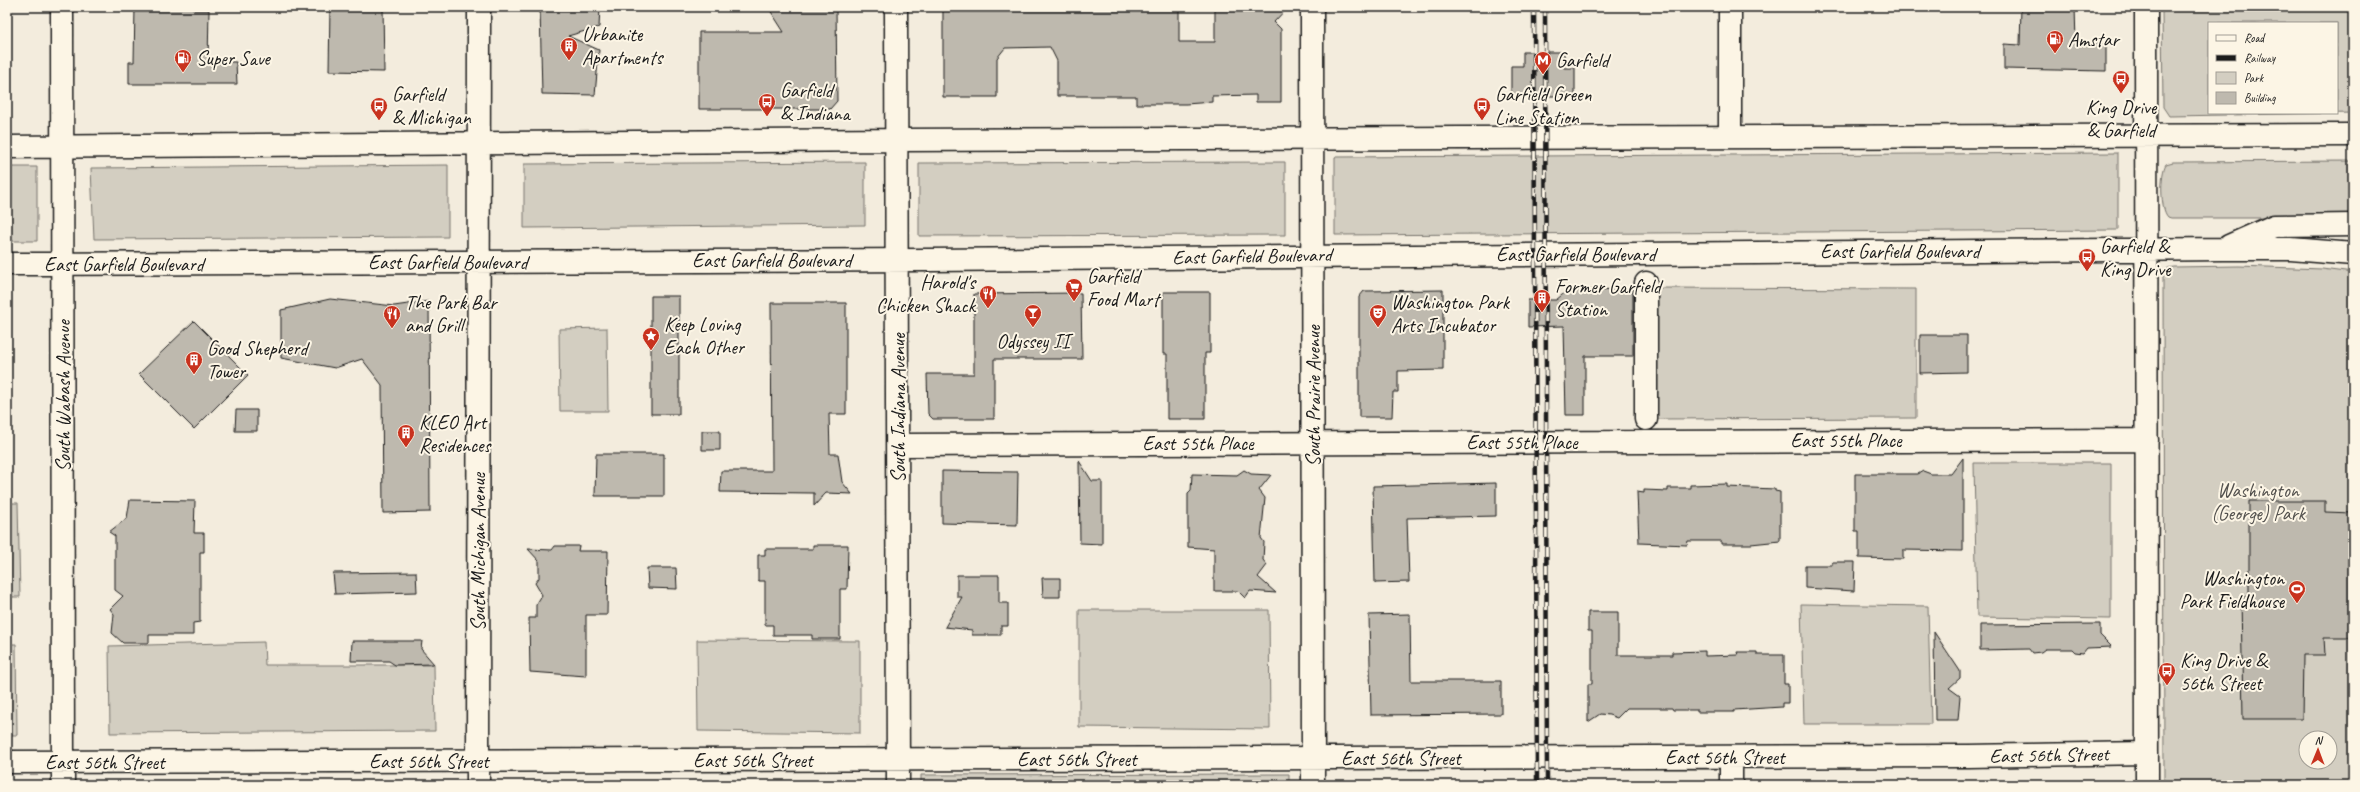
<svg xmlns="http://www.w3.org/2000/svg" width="2360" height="792" font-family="Caveat,sans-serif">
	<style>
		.green { fill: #d3cec1; stroke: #78756e; fill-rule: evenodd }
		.building { fill: #beb9ae; stroke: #1c1c1c }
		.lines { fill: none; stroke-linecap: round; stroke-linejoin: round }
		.minor-casing { stroke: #1c1c1c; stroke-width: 25 }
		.minor { stroke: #fcf5e5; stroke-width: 22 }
		.rail-casing { stroke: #1c1c1c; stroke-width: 4.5 }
		.rail { stroke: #fcf5e5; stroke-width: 3; stroke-dasharray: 9; stroke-linecap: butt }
		.labels { text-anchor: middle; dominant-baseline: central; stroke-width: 4; stroke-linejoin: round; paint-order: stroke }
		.poi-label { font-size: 20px; fill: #1c1c1c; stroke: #fcf5e5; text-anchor: start }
		.street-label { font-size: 20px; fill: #1c1c1c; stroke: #fcf5e5 }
		.park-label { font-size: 20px; fill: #53514e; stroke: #fcf5e5 }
	</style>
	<rect width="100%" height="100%" fill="#f3ecdd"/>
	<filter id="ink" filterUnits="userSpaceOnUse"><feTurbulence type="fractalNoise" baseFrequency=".025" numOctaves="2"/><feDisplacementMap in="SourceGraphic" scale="8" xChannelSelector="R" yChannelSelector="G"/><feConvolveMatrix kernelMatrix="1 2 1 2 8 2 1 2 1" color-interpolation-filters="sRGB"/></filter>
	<g filter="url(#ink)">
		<path class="green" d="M 2162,7 L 2353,7 L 2353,113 L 2169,116 L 2163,107 ZM 2209,23 L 2337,23 L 2337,113 L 2209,113 Z
			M 2118,153 L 2118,230 L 1335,235 L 1335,157 Z
			M 2353,161 L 2353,218 L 2171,218 L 2168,217 C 2160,209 2160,174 2166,164 L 2173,162 Z
			M 865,162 L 865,225 L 524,228 L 524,164 Z
			M 1285,162 L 1285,235 L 919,236 L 919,163 Z
			M 448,165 L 448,237 L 94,239 L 91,168 Z
			M 7,167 L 37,167 L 37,241 L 7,241 Z
			M 2239,266 L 2322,269 L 2353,273 L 2353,785 L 2164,785 L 2163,274 L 2168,268 L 2174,267 ZM 2306,738 L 2330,738 L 2330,762 L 2306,762 Z
			M 1655,288 L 1916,289 L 1916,418 L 1655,419 Z
			M 607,328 L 608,411 L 560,411 L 559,329 Z
			M 1974,463 L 2111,463 L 2111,619 L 1977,617 Z
			M 7,503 L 18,503 L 20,597 L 7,597 Z
			M 1801,604 L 1928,606 L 1931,724 L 1804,724 Z
			M 1079,610 L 1269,610 L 1270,729 L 1079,727 Z
			M 697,640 L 860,641 L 860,733 L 698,731 Z
			M 264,642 L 265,665 L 434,665 L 435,731 L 110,733 L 109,646 Z
			M 7,644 L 16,644 L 17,735 L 7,735 Z
			M 1289,774 L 1289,785 L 921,785 L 921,775 Z"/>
		<path class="building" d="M 135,7 L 194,7 L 194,10 L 209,10 L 208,62 L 236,62 L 237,84 L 129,84 L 129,62 L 134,62 Z
			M 330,7 L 383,7 L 384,72 L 329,71 Z
			M 540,7 L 600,7 L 599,27 L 568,36 L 599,50 L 595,95 L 542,94 Z
			M 768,7 L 836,7 L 837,101 L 830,109 L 699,109 L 699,32 L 784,32 Z
			M 943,7 L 1179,7 L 1179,42 L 1215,42 L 1215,7 L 1288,7 L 1274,22 L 1281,29 L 1281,102 L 1256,102 L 1256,95 L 1212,96 L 1212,102 L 1186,104 L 1136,104 L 1136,96 L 1057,96 L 1057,61 L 1050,47 L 1005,48 L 997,58 L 997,97 L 943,97 Z
			M 2021,7 L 2075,7 L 2076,43 L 2106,44 L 2106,71 L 2004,69 L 2004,44 L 2020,45 Z
			M 1523,52 L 1564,52 L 1564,68 L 1575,68 L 1575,96 L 1511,96 L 1511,66 L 1523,66 Z
			M 1633,289 L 1633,356 L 1585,356 L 1585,415 L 1566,415 L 1564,326 L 1528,327 L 1528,300 L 1556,300 L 1568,290 Z
			M 1443,290 L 1443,370 L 1398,371 L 1398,392 L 1393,392 L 1392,417 L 1359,417 L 1359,297 L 1364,291 Z
			M 1163,292 L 1210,292 L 1210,353 L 1205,353 L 1205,419 L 1167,419 L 1167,354 L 1163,354 Z
			M 1081,293 L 1082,359 L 994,359 L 994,419 L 933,419 L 928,414 L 927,374 L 974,374 L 974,294 Z
			M 651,296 L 679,296 L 679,414 L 651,414 Z
			M 330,299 L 394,306 L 429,301 L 430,512 L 383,513 L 382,385 L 362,359 L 335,368 L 281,358 L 281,310 Z
			M 771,303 L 846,303 L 846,414 L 829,414 L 830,454 L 838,454 L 842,482 L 852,494 L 826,493 L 814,506 L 814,493 L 720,492 L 721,471 L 772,471 Z
			M 194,321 L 248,375 L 194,429 L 139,374 Z
			M 1920,335 L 1967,335 L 1967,372 L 1920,373 Z
			M 236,410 L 257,410 L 257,431 L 235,431 Z
			M 702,431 L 720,431 L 720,450 L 702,450 Z
			M 596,454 L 664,454 L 664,496 L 595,496 Z
			M 1963,458 L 1963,551 L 1903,550 L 1903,559 L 1859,558 L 1859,531 L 1855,531 L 1855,474 L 1918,474 L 1923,471 L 1931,474 L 1951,474 Z
			M 1079,461 L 1092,481 L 1102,481 L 1102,544 L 1080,543 Z
			M 1244,470 L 1251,474 L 1271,475 L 1259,490 L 1265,498 L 1261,538 L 1264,542 L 1263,560 L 1267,565 L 1258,577 L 1276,593 L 1250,591 L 1245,598 L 1238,591 L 1214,591 L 1214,549 L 1188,547 L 1188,494 L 1191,491 L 1192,474 L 1237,475 Z
			M 942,471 L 1018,472 L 1017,525 L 942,523 Z
			M 1496,483 L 1496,516 L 1407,518 L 1409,582 L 1375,583 L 1373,486 Z
			M 1727,484 L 1727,487 L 1775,489 L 1775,491 L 1780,492 L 1780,541 L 1751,544 L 1721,544 L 1721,541 L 1688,541 L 1687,545 L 1639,543 L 1637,492 L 1644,493 L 1644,490 L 1668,491 L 1668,488 L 1690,488 L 1690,485 Z
			M 130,500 L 195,501 L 194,533 L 204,533 L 204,552 L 200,552 L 200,622 L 193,623 L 193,635 L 149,635 L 149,643 L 123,643 L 112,633 L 114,614 L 110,609 L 123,596 L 115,590 L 115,536 L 109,532 L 127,518 Z
			M 2249,501 L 2325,501 L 2325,512 L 2353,513 L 2353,638 L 2324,638 L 2325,655 L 2303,655 L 2302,719 L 2243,719 L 2241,597 L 2249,596 Z
			M 813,545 L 848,545 L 847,589 L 840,589 L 840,639 L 812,639 L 812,635 L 773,635 L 773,625 L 765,625 L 765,581 L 758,581 L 758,555 L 765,555 L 765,549 L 813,549 Z
			M 555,546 L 579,546 L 578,551 L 608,551 L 607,615 L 586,615 L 586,676 L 530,672 L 529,618 L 536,618 L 536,605 L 542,595 L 535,583 L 539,578 L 539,561 L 528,549 L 552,550 Z
			M 1832,562 L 1855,562 L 1854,591 L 1805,588 L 1805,565 L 1832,565 Z
			M 647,568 L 676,568 L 677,589 L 648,588 Z
			M 416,572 L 417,592 L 335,594 L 333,573 Z
			M 957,575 L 999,575 L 999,603 L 1008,603 L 1008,626 L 1001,626 L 1001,635 L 972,635 L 972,630 L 945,627 L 962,597 L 957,597 Z
			M 1042,578 L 1060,578 L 1060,597 L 1043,597 Z
			M 1588,612 L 1618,612 L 1618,655 L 1672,655 L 1672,652 L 1705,651 L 1705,656 L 1738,655 L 1737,652 L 1757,652 L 1757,655 L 1784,655 L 1784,684 L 1788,684 L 1788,703 L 1782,703 L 1782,707 L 1734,710 L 1734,712 L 1697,712 L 1697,710 L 1673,710 L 1672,708 L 1627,708 L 1617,718 L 1609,715 L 1600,714 L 1588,722 L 1588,684 L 1592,684 L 1592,631 L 1588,631 Z
			M 1410,614 L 1411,681 L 1501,681 L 1501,714 L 1371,715 L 1369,615 Z
			M 2100,624 L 2100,635 L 2112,647 L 2087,648 L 2083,653 L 2075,652 L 2072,649 L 2045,649 L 2041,652 L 2032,653 L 2029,649 L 1980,650 L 1980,625 Z
			M 1934,632 L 1960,671 L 1960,678 L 1949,688 L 1960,696 L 1958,720 L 1935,720 Z
			M 352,641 L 422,641 L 421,649 L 434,664 L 395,665 L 389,661 L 351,661 Z"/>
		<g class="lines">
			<defs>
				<path id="minor" d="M 62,7 L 63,785
					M 896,7 L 898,785
					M 1312,7 L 1313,785
					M 1730,7 L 1730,135
					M 2146,7 L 2147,785
					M 7,147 L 896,140 L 2353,135
					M 2229,246 L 2274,226 L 2353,225
					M 7,264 L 928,260 L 2223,249 L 2291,249 L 2353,254
					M 1646,419 L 1646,283
					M 898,445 L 2147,440
					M 1731,757 L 1731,785
					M 7,762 L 1969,756 L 2147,753
					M 478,785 L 479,7"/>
			</defs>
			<use href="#minor" class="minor-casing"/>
			<use href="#minor" class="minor"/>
			<defs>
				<path id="rail" d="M 1534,7 L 1537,785
					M 1545,7 L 1547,785"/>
			</defs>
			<use href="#rail" class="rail-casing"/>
			<use href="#rail" class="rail"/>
		</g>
	</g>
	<defs>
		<symbol id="fuel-pin" viewBox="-11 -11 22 30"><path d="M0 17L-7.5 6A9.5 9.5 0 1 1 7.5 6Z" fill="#c8321e" stroke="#fcf5e5"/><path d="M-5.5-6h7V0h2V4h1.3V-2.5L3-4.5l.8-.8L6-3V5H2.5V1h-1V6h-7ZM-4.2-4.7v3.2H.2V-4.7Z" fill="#fff"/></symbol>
		<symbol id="building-pin" viewBox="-11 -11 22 30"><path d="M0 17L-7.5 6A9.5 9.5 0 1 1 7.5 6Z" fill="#c8321e" stroke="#fcf5e5"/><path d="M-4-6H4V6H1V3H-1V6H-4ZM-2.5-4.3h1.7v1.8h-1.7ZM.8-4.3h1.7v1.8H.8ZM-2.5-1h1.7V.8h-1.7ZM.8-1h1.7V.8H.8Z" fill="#fff"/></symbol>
		<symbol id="metro-pin" viewBox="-11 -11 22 30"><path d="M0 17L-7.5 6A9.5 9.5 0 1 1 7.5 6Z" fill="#c8321e" stroke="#fcf5e5"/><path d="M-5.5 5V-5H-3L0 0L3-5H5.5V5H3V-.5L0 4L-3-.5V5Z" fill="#fff"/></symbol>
		<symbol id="bus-pin" viewBox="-11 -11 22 30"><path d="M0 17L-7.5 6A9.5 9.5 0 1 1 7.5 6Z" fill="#c8321e" stroke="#fcf5e5"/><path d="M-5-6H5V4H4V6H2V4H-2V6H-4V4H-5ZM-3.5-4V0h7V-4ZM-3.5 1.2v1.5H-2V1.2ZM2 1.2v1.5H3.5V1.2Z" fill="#fff"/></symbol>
		<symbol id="supermarket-pin" viewBox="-11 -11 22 30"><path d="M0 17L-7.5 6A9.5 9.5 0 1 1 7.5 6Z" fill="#c8321e" stroke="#fcf5e5"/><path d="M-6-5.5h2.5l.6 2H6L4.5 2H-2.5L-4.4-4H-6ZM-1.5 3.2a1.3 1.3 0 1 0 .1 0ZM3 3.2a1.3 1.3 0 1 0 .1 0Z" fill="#fff"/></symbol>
		<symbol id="restaurant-pin" viewBox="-11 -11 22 30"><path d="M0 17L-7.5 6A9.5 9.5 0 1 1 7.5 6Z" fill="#c8321e" stroke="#fcf5e5"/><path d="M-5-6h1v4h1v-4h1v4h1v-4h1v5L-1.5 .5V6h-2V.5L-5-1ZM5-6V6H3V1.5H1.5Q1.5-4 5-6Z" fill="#fff"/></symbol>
		<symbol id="bar-pin" viewBox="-11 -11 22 30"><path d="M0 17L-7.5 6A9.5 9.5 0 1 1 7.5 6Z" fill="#c8321e" stroke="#fcf5e5"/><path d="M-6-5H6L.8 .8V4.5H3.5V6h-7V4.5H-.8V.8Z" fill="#fff"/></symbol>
		<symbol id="theatre-pin" viewBox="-11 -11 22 30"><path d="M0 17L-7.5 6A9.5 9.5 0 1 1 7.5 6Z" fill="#c8321e" stroke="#fcf5e5"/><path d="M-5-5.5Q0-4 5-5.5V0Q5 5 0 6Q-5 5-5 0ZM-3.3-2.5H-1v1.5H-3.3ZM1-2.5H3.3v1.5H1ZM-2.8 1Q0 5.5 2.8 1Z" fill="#fff"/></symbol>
		<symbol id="sight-pin" viewBox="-11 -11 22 30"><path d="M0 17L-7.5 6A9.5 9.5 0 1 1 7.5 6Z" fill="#c8321e" stroke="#fcf5e5"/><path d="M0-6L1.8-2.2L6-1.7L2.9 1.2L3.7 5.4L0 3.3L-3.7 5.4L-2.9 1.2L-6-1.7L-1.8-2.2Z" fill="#fff"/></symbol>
		<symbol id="stadium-pin" viewBox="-11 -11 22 30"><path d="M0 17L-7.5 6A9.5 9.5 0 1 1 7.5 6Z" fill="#c8321e" stroke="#fcf5e5"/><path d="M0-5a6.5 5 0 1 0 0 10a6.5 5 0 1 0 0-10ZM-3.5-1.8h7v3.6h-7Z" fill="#fff"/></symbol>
	</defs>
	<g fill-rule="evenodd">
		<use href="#fuel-pin" x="2045" y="29" width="20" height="27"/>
		<use href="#building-pin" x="559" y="36" width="20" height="27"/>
		<use href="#fuel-pin" x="173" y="48" width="20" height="27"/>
		<use href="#metro-pin" x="1533" y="50" width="20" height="27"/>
		<use href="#bus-pin" x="2111" y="69" width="20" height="27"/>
		<use href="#bus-pin" x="757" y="92" width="20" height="27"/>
		<use href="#bus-pin" x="369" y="96" width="20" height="27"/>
		<use href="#bus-pin" x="1472" y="96" width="20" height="27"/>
		<use href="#bus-pin" x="2077" y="247" width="20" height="27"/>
		<use href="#supermarket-pin" x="1064" y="277" width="20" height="27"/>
		<use href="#restaurant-pin" x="978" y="284" width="20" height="27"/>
		<use href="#building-pin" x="1532" y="288" width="20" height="27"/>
		<use href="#bar-pin" x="1023" y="303" width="20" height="27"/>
		<use href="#theatre-pin" x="1368" y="303" width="20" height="27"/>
		<use href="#restaurant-pin" x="382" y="304" width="20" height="27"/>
		<use href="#sight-pin" x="641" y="326" width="20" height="27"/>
		<use href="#building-pin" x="184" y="350" width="20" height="27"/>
		<use href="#building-pin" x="396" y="423" width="20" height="27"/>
		<use href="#stadium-pin" x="2287" y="579" width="20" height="27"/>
		<use href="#bus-pin" x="2157" y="661" width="20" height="27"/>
	</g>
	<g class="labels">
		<g class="poi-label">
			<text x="582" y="34">Urbanite<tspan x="582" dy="23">Apartments</tspan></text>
			<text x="2068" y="39">Amstar</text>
			<text x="196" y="58">Super Save</text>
			<text x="1556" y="60">Garfield</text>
			<text x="780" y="90">Garfield<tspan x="780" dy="23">&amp; Indiana</tspan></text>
			<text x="392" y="94">Garfield<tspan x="392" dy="23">&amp; Michigan</tspan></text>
			<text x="1495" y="94">Garfield Green<tspan x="1495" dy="23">Line Station</tspan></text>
			<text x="2121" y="107" text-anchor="middle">King Drive<tspan x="2121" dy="23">&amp; Garfield</tspan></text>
			<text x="2100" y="246">Garfield &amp;<tspan x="2100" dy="23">King Drive</tspan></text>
			<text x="1087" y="276">Garfield<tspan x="1087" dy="23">Food Mart</tspan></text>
			<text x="975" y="282" text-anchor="end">Harold's<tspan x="975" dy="23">Chicken Shack</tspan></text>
			<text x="1555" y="286">Former Garfield<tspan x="1555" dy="23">Station</tspan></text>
			<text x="405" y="302">The Park Bar<tspan x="405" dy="23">and Grill</tspan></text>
			<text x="1391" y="302">Washington Park<tspan x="1391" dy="23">Arts Incubator</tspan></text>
			<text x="664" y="324">Keep Loving<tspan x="664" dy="23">Each Other</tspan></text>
			<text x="1033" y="341" text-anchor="middle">Odyssey II</text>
			<text x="207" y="348">Good Shepherd<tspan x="207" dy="23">Tower</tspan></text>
			<text x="419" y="422">KLEO Art<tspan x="419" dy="23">Residences</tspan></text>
			<text x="2284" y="578" text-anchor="end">Washington<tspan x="2284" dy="23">Park Fieldhouse</tspan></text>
			<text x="2180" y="660">King Drive &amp;<tspan x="2180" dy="23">56th Street</tspan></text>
		</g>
		<g class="street-label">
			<text x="1900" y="251">East Garfield Boulevard</text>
			<text x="1576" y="254">East Garfield Boulevard</text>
			<text transform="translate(1252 256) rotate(-1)">East Garfield Boulevard</text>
			<text x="772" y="260">East Garfield Boulevard</text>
			<text x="448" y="262">East Garfield Boulevard</text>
			<text x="124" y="264">East Garfield Boulevard</text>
			<text transform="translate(63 396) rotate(-90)">South Wabash Avenue</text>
			<text transform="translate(1313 396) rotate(-90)">South Prairie Avenue</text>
			<text transform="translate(898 408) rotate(-90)">South Indiana Avenue</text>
			<text x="1846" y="440">East 55th Place</text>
			<text x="1522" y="442">East 55th Place</text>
			<text x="1198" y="443">East 55th Place</text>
			<text transform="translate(478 552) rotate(-90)">South Michigan Avenue</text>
			<text transform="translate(2049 755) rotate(-1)">East 56th Street</text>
			<text x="1725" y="757">East 56th Street</text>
			<text x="1401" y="758">East 56th Street</text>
			<text x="1077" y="759">East 56th Street</text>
			<text x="753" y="760">East 56th Street</text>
			<text x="429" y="761">East 56th Street</text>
			<text x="105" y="762">East 56th Street</text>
		</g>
		<g class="park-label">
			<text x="2258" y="490">Washington<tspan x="2258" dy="23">(George) Park</tspan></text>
		</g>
	</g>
	<rect width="2360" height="792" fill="none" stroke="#fcf5e5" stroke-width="24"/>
	<rect x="12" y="12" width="2336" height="768" fill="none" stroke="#1c1c1c" stroke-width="1.5" filter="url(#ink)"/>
	<rect x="2208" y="22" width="130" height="92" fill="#fcf5e5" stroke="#a29e95"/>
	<rect x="2216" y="35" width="20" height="6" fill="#fcf5e5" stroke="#a29e95"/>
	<text x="2244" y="42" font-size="12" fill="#1c1c1c">Road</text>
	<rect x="2216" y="55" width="20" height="6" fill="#1c1c1c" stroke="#a29e95"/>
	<text x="2244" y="62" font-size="12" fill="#1c1c1c">Railway</text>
	<rect x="2216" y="72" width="20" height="12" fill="#d3cec1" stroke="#a29e95"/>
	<text x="2244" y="82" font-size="12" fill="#1c1c1c">Park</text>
	<rect x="2216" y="92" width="20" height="12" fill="#beb9ae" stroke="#a29e95"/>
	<text x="2244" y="102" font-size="12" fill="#1c1c1c">Building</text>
	<g transform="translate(2318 750) rotate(1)"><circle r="19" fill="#fcf5e5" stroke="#a29e95"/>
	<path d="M0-3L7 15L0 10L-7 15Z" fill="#c8321e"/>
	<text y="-6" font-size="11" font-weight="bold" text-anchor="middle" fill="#1c1c1c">N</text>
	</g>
</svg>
